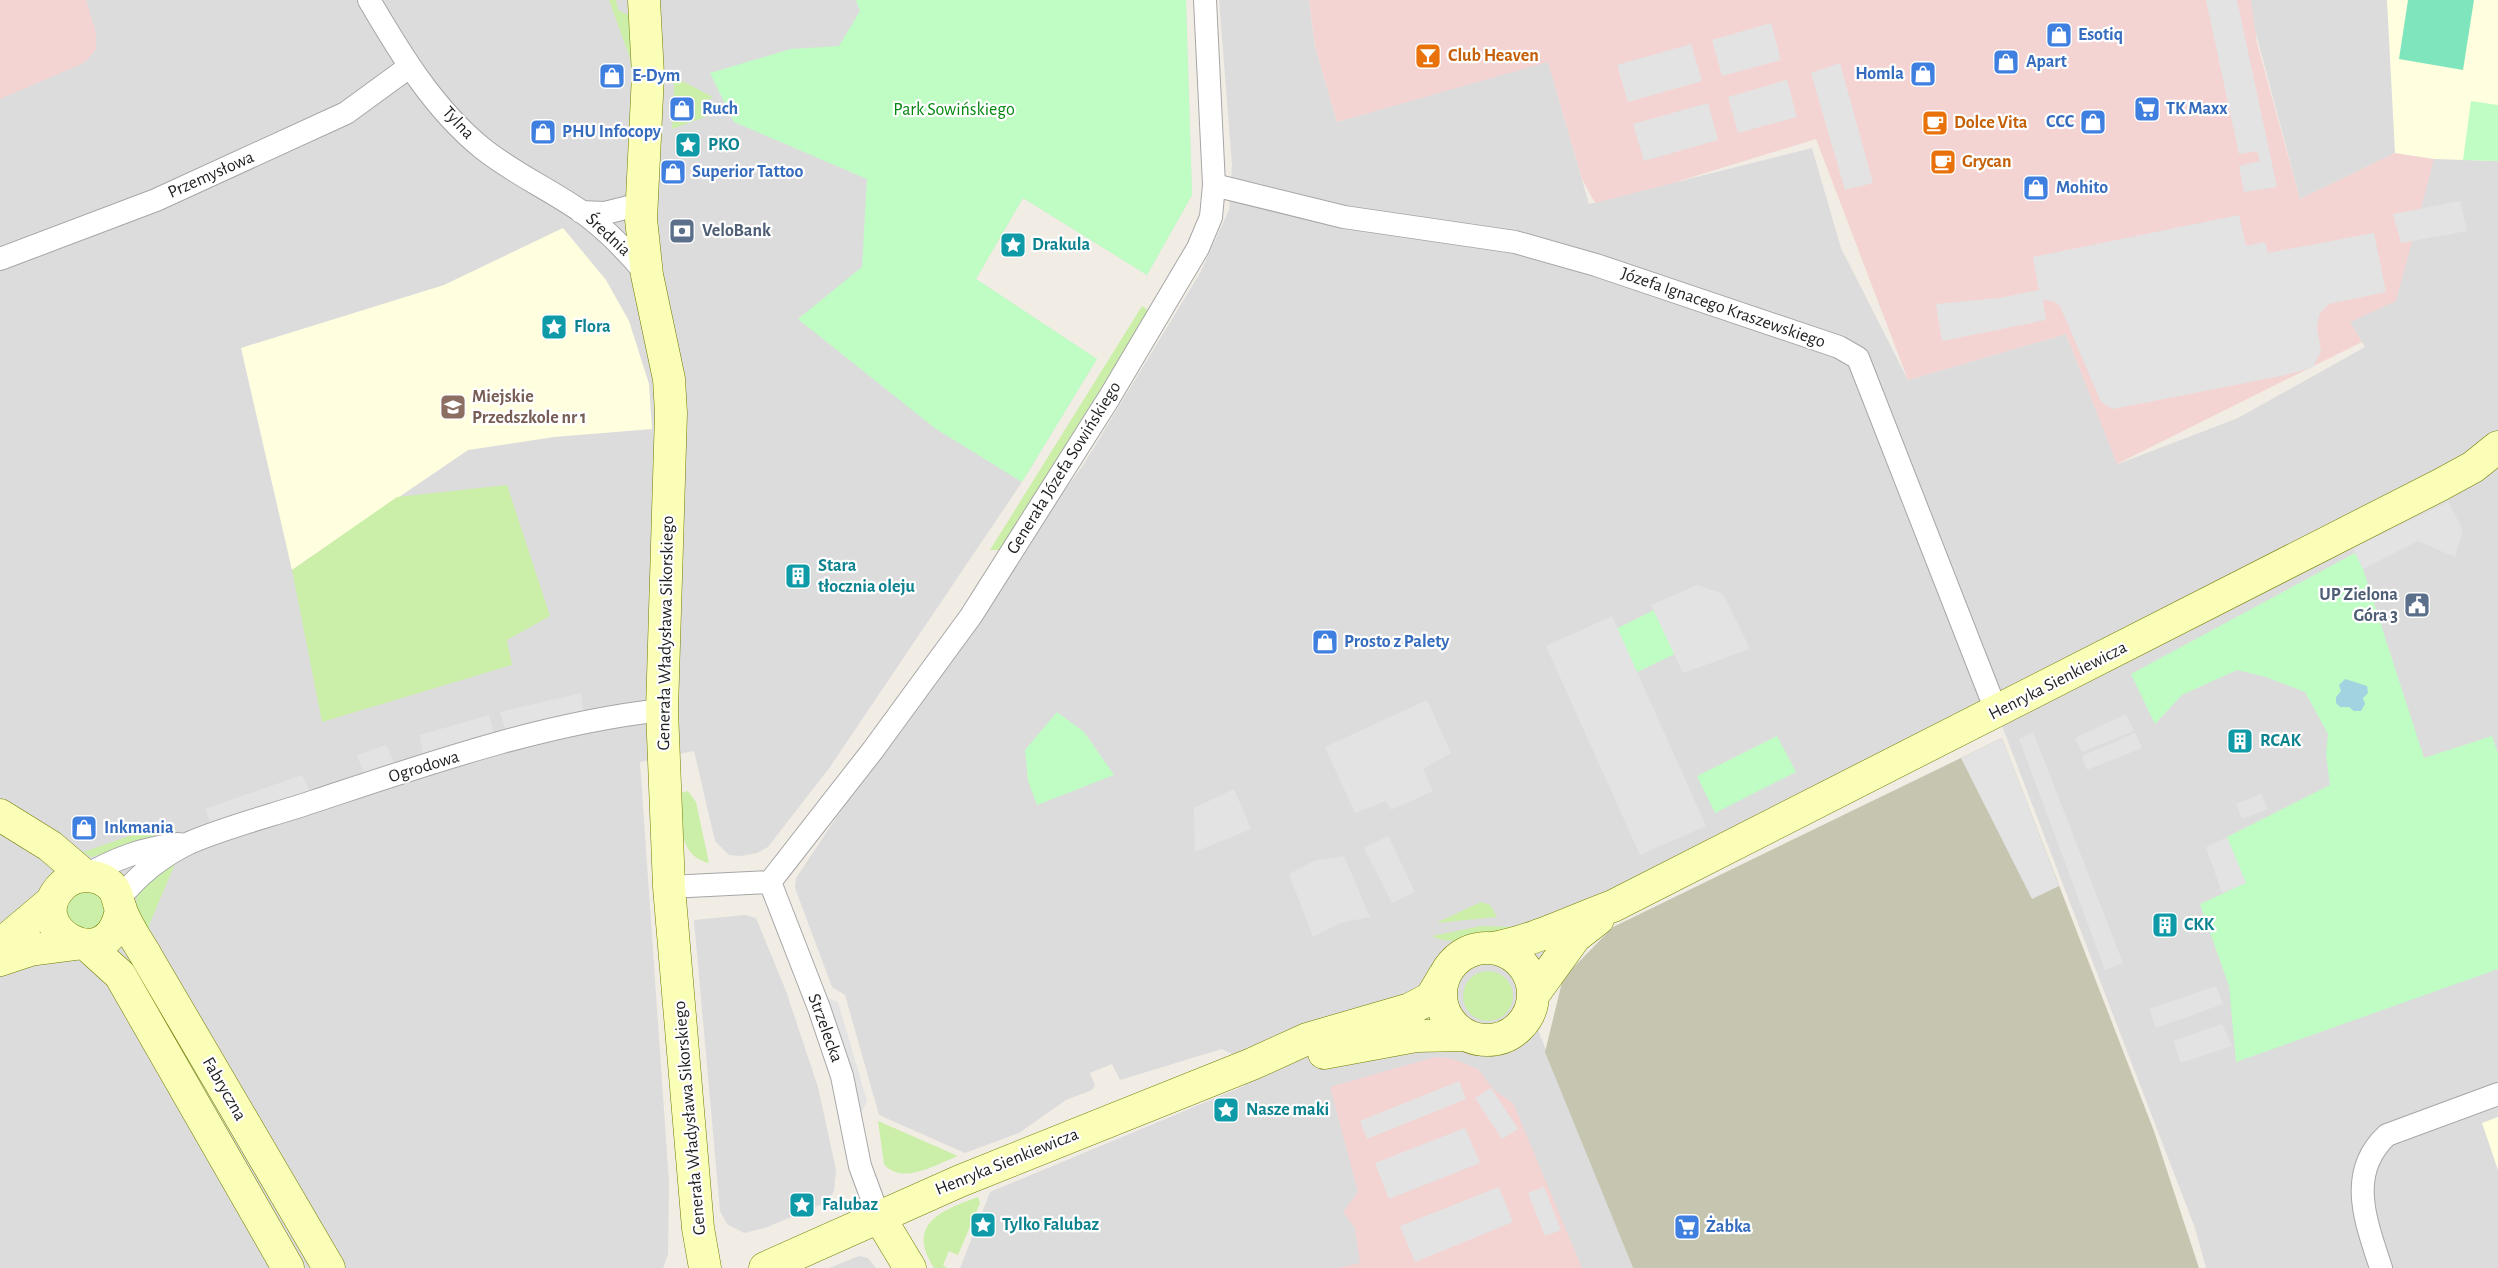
<svg xmlns="http://www.w3.org/2000/svg" width="2498" height="1268" font-family="'Alegreya Sans',sans-serif">
	<style>
		.residential { fill: #dddcdc }
		.commercial { fill: #f3d4d3 }
		.education { fill: #ffffe0 }
		.construction { fill: #c6c6b0 }
		.grass { fill: #cbeea8 }
		.park { fill: #bffdc4 }
		.pitch { fill: #7ee5bd }
		.parking { fill: #e3e3e3 }
		.water { fill: #a2d3e1 }
		.lines { fill: none; stroke-linecap: round; stroke-linejoin: round }
		.street-casing { stroke: #a6a6a6; stroke-width: 24 }
		.secondary-casing { stroke: #707d00; stroke-width: 33 }
		.street { stroke: #fff; stroke-width: 22 }
		.secondary { stroke: #fbfeb6; stroke-width: 32 }
		.labels { text-anchor: middle; dominant-baseline: central; stroke-width: 4.5; stroke-linejoin: round; paint-order: stroke }
		.shop-label { font-size: 18px; font-weight: bold; fill: #366cbe; stroke: #fff; text-anchor: start }
		.food-label { font-size: 18px; font-weight: bold; fill: #c56008; stroke: #fff; text-anchor: start }
		.park-label { font-size: 18px; fill: #04870e; stroke: #fff }
		.street-label { font-size: 18px; fill: #1f1f1f; stroke: #fff }
		.culture-label { font-size: 18px; font-weight: bold; fill: #0d838f; stroke: #fff; text-anchor: start }
		.service-label { font-size: 18px; font-weight: bold; fill: #4e5e75; stroke: #fff; text-anchor: start }
		.education-label { font-size: 18px; font-weight: bold; fill: #785e54; stroke: #fff; text-anchor: start }
	</style>
	<rect width="100%" height="100%" fill="#f1ede5"/>
	<path class="residential" d="M 0,0 L 1186,0 L 1192,195 L 1147,275 L 1023,198 L 976,279 L 1097,359 L 1022,482 L 830,767 L 768,847 L 757,853 L 741,856 L 729,855 L 715,841 L 694,751 L 640,762 L 669,1182 L 668,1254 L 663,1268 L 0,1268 Z
		M 1219,0 L 1309,0 L 1315,46 L 1337,122 L 1548,61 L 1589,204 L 1812,148 L 1841,248 L 1908,380 L 2066,334 L 2118,464 L 2238,418 L 2365,347 L 2350,322 L 2395,153 L 2300,199 L 2247,0 L 2498,0 L 2498,1268 L 2206,1268 L 2195,1228 L 1997,713 L 1613,906 L 1555,972 L 1532,1015 L 1633,1268 L 960,1268 L 990,1192 L 1244,1086 L 1252,1064 L 1222,1049 L 1120,1080 L 1112,1064 L 1090,1073 L 1095,1085 L 1092,1090 L 1066,1100 L 1019,1133 L 965,1153 L 879,1115 L 845,995 L 832,987 L 795,888 L 796,878 L 971,616 L 1082,467 L 1200,273 L 1229,210 L 1232,165 Z
		M 745,915 L 756,918 L 786,991 L 818,1087 L 836,1170 L 834,1191 L 827,1202 L 765,1228 L 744,1233 L 727,1224 L 720,1211 L 694,920 Z
		M 859,1256 L 868,1258 L 876,1268 L 829,1268 Z"/>
	<path class="commercial" d="M 0,0 L 86,0 L 96,33 L 96,49 L 86,61 L 77,66 L 0,99 Z
		M 1309,0 L 2251,0 L 2257,43 L 2300,199 L 2395,153 L 2434,159 L 2396,301 L 2350,322 L 2362,342 L 2117,464 L 2066,334 L 1908,380 L 1816,139 L 1673,183 L 1595,203 L 1582,179 L 1548,62 L 1337,122 L 1315,46 Z
		M 1435,1057 L 1453,1059 L 1478,1069 L 1494,1090 L 1513,1103 L 1582,1268 L 1339,1268 L 1360,1263 L 1355,1228 L 1343,1212 L 1358,1192 L 1330,1087 Z"/>
	<path class="education" d="M 2387,0 L 2498,0 L 2498,161 L 2434,159 L 2395,153 Z
		M 563,228 L 606,280 L 629,321 L 649,384 L 652,429 L 554,437 L 468,450 L 292,570 L 241,348 L 444,285 Z
		M 2498,1117 L 2498,1170 L 2482,1123 Z"/>
	<path class="construction" d="M 2002,738 L 2154,1131 L 2199,1268 L 1633,1268 L 1545,1052 L 1563,978 L 1613,927 Z"/>
	<path class="grass" d="M 609,0 L 616,0 L 618,10 L 634,18 L 636,62 L 631,61 Z
		M 682,81 L 713,97 L 708,100 L 709,110 L 713,114 L 672,129 L 673,117 L 690,118 L 691,100 L 674,99 L 674,82 Z
		M 1142,306 L 1149,311 L 1000,550 L 990,550 Z
		M 507,485 L 550,616 L 507,640 L 512,665 L 322,722 L 292,570 L 397,497 Z
		M 688,791 L 696,802 L 709,863 C 676,855 682,819 681,793 Z
		M 170,822 L 174,825 L 177,835 L 91,857 L 83,852 Z
		M 175,864 L 149,925 L 150,948 C 142,928 127,898 145,879 C 151,872 167,868 175,864 Z
		M67 910a19 19 0 1 1 38 0a19 19 0 1 1-38 0Z
		M 1481,902 L 1490,905 L 1497,917 L 1436,923 Z
		M 1481,926 L 1519,927 C 1495,933 1454,949 1432,936 Z
		M1463 996a25 25 0 1 1 50 0a25 25 0 1 1-50 0Z
		M 878,1121 L 958,1156 C 936,1164 902,1186 884,1164 Z
		M 978,1197 L 980,1203 L 958,1255 L 949,1251 L 943,1265 L 947,1268 L 934,1268 C 905,1223 943,1210 978,1197 Z"/>
	<path class="park" d="M 856,0 L 1186,0 L 1192,195 L 1147,275 L 1023,198 L 976,279 L 1097,359 L 1022,482 L 936,429 L 798,319 L 862,267 L 867,179 L 734,122 L 710,73 L 791,49 L 839,46 L 860,11 Z
		M 2471,101 L 2498,105 L 2498,161 L 2463,160 Z
		M 2355,553 L 2363,569 L 2424,758 L 2492,736 L 2498,754 L 2498,969 L 2236,1062 L 2229,986 L 2200,904 L 2246,883 L 2227,837 L 2330,785 L 2326,754 L 2328,734 L 2305,692 L 2266,677 L 2237,670 L 2182,695 L 2155,724 L 2131,674 Z
		M 1654,610 L 1675,654 L 1637,672 L 1616,629 Z
		M 1057,712 L 1084,732 L 1114,775 L 1037,805 L 1028,781 L 1025,750 Z
		M 1777,736 L 1796,772 L 1715,813 L 1697,776 Z"/>
	<path class="pitch" d="M 2408,0 L 2474,0 L 2463,70 L 2399,59 Z"/>
	<path class="parking" d="M 2206,0 L 2237,0 L 2277,187 L 2244,192 L 2239,166 L 2260,161 L 2257,151 L 2239,154 Z
		M 1771,23 L 1781,60 L 1722,76 L 1712,40 Z
		M 1691,44 L 1702,81 L 1628,102 L 1617,65 Z
		M 1840,63 L 1873,183 L 1845,190 L 1811,73 Z
		M 1787,80 L 1797,117 L 1738,133 L 1728,97 Z
		M 1708,103 L 1718,140 L 1644,161 L 1633,124 Z
		M 2460,201 L 2467,231 L 2401,243 L 2393,214 Z
		M 2239,215 L 2246,246 L 2265,242 L 2268,253 L 2374,233 L 2386,292 L 2329,304 L 2320,313 L 2317,326 L 2321,351 L 2313,367 L 2286,375 L 2113,409 L 2101,402 L 2060,306 L 2053,301 L 2043,300 L 2046,320 L 1942,341 L 1936,304 L 1999,298 L 2039,290 L 2033,257 Z
		M 2448,502 L 2463,530 L 2455,557 L 2418,541 L 2363,569 L 2353,548 Z
		M 1697,585 L 1723,594 L 1750,649 L 1683,673 L 1651,605 Z
		M 1612,616 L 1706,826 L 1640,855 L 1546,646 Z
		M 581,693 L 585,722 L 215,835 L 205,809 L 302,775 L 315,801 L 367,783 L 357,755 L 386,745 L 399,774 L 425,765 L 420,735 L 489,715 L 497,745 L 509,741 L 500,712 Z
		M 1427,700 L 1451,753 L 1423,769 L 1433,791 L 1391,810 L 1386,801 L 1355,813 L 1325,747 Z
		M 2126,714 L 2134,731 L 2082,752 L 2075,738 Z
		M 2033,732 L 2123,963 L 2105,970 L 2019,739 Z
		M 2135,733 L 2142,748 L 2087,770 L 2082,756 Z
		M 2002,738 L 2059,886 L 2032,899 L 1961,758 Z
		M 1234,789 L 1251,829 L 1195,852 L 1194,808 Z
		M 2261,794 L 2268,809 L 2242,819 L 2236,804 Z
		M 1388,836 L 1415,892 L 1392,903 L 1364,848 Z
		M 2227,837 L 2246,883 L 2222,893 L 2206,847 Z
		M 1344,856 L 1370,917 L 1340,923 L 1313,937 L 1289,874 L 1314,861 Z
		M 2216,986 L 2223,1004 L 2156,1028 L 2149,1009 Z
		M 813,993 L 838,1002 L 867,1101 L 853,1130 Z
		M 2222,1024 L 2232,1046 L 2181,1063 L 2173,1041 Z
		M 1459,1081 L 1466,1099 L 1367,1139 L 1360,1121 Z
		M 1491,1088 L 1518,1129 L 1502,1139 L 1475,1098 Z
		M 1465,1128 L 1480,1163 L 1389,1199 L 1375,1163 Z
		M 1499,1187 L 1513,1222 L 1415,1262 L 1400,1226 Z
		M 1544,1187 L 1561,1230 L 1545,1236 L 1528,1193 Z"/>
	<path class="water" d="M 2345,679 L 2367,686 L 2368,693 L 2363,698 L 2365,704 L 2361,711 L 2354,711 L 2349,707 L 2340,707 L 2336,703 L 2336,697 L 2341,691 L 2339,685 Z"/>
	<g class="lines">
		<defs>
			<path id="street" d="M 369,0 C 400,53 433,108 482,148 C 513,173 549,189 582,212 C 607,230 628,252 647,275
				M 1214,185 L 1344,217 L 1515,242 L 1596,265 L 1839,347 L 1858,358 L 1997,713
				M 581,212 L 605,213 L 641,204
				M 0,259 L 156,200 L 346,113 L 409,67
				M 85,876 C 116,858 144,848 179,844
				M 770,882 L 873,750 L 971,616 L 1109,398 L 1198,248 L 1211,217 L 1214,185 L 1205,0
				M 669,887 L 770,882 L 819,1008 L 842,1076 L 860,1166 L 878,1215
				M 119,899 C 138,875 160,857 189,843 C 228,826 274,815 315,801 C 427,764 544,723 662,710
				M 2381,1268 C 2366,1222 2346,1173 2387,1135 L 2498,1094"/>
			<path id="secondary" d="M 644,0 L 648,75 L 641,219 L 647,275 L 669,379 L 671,413 L 662,710 L 669,887 L 698,1228 L 705,1268
				M 0,815 L 50,846 L 85,876
				M 121,909 C 110,982 18,927 63,885 C 77,872 101,874 113,888 C 118,895 118,902 121,910 C 127,927 139,943 148,959 L 329,1268
				M 0,945 L 52,901
				M 87,945 L 120,975 L 288,1268
				M1441 994a46 46 0 1 1 92 0a46 46 0 1 1-92 0Z
				M 1493,948 C 1536,940 1572,921 1613,906 L 2440,485 L 2473,467 L 2498,447
				M 0,960 L 30,950 L 76,944
				M 1533,995 L 1575,937 L 1598,919
				M 1324,1053 L 1416,1036 L 1465,1035
				M 878,1215 L 910,1268
				M 765,1268 L 960,1181 L 1252,1064 L 1307,1039 L 1410,1009 L 1431,998 L 1444,976"/>
		</defs>
		<use href="#street" class="street-casing"/>
		<use href="#secondary" class="secondary-casing"/>
		<use href="#street" class="street"/>
		<use href="#secondary" class="secondary"/>
	</g>
	<defs>
		<symbol id="shop-square" viewBox="-11 -11 22 22"><rect x="-9" y="-9" width="18" height="18" rx="4" fill="#3f7fe0" stroke="#fff"/><path d="M-5-2.5h2.3a2.7 3.5 0 0 1 5.4 0H5L5.5 6h-11ZM-1.5-2.5h3a1.5 2.3 0 0 0-3 0Z" fill="#fff"/></symbol>
		<symbol id="bar-square" viewBox="-11 -11 22 22"><rect x="-9" y="-9" width="18" height="18" rx="4" fill="#e8710a" stroke="#fff"/><path d="M-6-5H6L.8 .8V4.5H3.5V6h-7V4.5H-.8V.8Z" fill="#fff"/></symbol>
		<symbol id="supermarket-square" viewBox="-11 -11 22 22"><rect x="-9" y="-9" width="18" height="18" rx="4" fill="#3f7fe0" stroke="#fff"/><path d="M-6-5.5h2.5l.6 2H6L4.5 2H-2.5L-4.4-4H-6ZM-1.5 3.2a1.3 1.3 0 1 0 .1 0ZM3 3.2a1.3 1.3 0 1 0 .1 0Z" fill="#fff"/></symbol>
		<symbol id="cafe-square" viewBox="-11 -11 22 22"><rect x="-9" y="-9" width="18" height="18" rx="4" fill="#e8710a" stroke="#fff"/><path d="M-5.5-4.5H6V0H3Q3 3.5 0 3.5H-2.5Q-5.5 3.5-5.5 0ZM3-3.2v2h1.7v-2ZM-6 4.5H4V6H-6Z" fill="#fff"/></symbol>
		<symbol id="sight-square" viewBox="-11 -11 22 22"><rect x="-9" y="-9" width="18" height="18" rx="4" fill="#0f9aa8" stroke="#fff"/><path d="M0-6L1.8-2.2L6-1.7L2.9 1.2L3.7 5.4L0 3.3L-3.7 5.4L-2.9 1.2L-6-1.7L-1.8-2.2Z" fill="#fff"/></symbol>
		<symbol id="bank-square" viewBox="-11 -11 22 22"><rect x="-9" y="-9" width="18" height="18" rx="4" fill="#5c6f8a" stroke="#fff"/><path d="M-6-4H6V4H-6ZM0-2.3a2.3 2.3 0 1 0 0 4.6a2.3 2.3 0 1 0 0-4.6Z" fill="#fff"/></symbol>
		<symbol id="school-square" viewBox="-11 -11 22 22"><rect x="-9" y="-9" width="18" height="18" rx="4" fill="#8d6e63" stroke="#fff"/><path d="M0-5L7-2L0 1L-7-2ZM-4 1L0 2.5L4 1V4Q0 6-4 4Z" fill="#fff"/></symbol>
		<symbol id="building-square" viewBox="-11 -11 22 22"><rect x="-9" y="-9" width="18" height="18" rx="4" fill="#0f9aa8" stroke="#fff"/><path d="M-4-6H4V6H1V3H-1V6H-4ZM-2.5-4.3h1.7v1.8h-1.7ZM.8-4.3h1.7v1.8H.8ZM-2.5-1h1.7V.8h-1.7ZM.8-1h1.7V.8H.8Z" fill="#fff"/></symbol>
		<symbol id="civic-square" viewBox="-11 -11 22 22"><rect x="-9" y="-9" width="18" height="18" rx="4" fill="#5c6f8a" stroke="#fff"/><path d="M-.6-6.5H3V-4.5H.6V-3L4-1V1h2V6H-6V1h2V-1L-.6-3ZM-1.2 2.5V6h2.4V2.5Z" fill="#fff"/></symbol>
	</defs>
	<g fill-rule="evenodd">
		<use href="#shop-square" x="2044" y="20" width="30" height="30"/>
		<use href="#bar-square" x="1413" y="41" width="30" height="30"/>
		<use href="#shop-square" x="1991" y="47" width="30" height="30"/>
		<use href="#shop-square" x="1908" y="59" width="30" height="30"/>
		<use href="#shop-square" x="597" y="61" width="30" height="30"/>
		<use href="#shop-square" x="667" y="94" width="30" height="30"/>
		<use href="#supermarket-square" x="2132" y="94" width="30" height="30"/>
		<use href="#shop-square" x="2078" y="107" width="30" height="30"/>
		<use href="#cafe-square" x="1920" y="108" width="30" height="30"/>
		<use href="#shop-square" x="528" y="117" width="30" height="30"/>
		<use href="#sight-square" x="673" y="130" width="30" height="30"/>
		<use href="#cafe-square" x="1928" y="147" width="30" height="30"/>
		<use href="#shop-square" x="658" y="157" width="30" height="30"/>
		<use href="#shop-square" x="2021" y="173" width="30" height="30"/>
		<use href="#bank-square" x="667" y="216" width="30" height="30"/>
		<use href="#sight-square" x="998" y="230" width="30" height="30"/>
		<use href="#sight-square" x="539" y="312" width="30" height="30"/>
		<use href="#school-square" x="438" y="392" width="30" height="30"/>
		<use href="#building-square" x="783" y="561" width="30" height="30"/>
		<use href="#civic-square" x="2402" y="590" width="30" height="30"/>
		<use href="#shop-square" x="1310" y="627" width="30" height="30"/>
		<use href="#building-square" x="2225" y="726" width="30" height="30"/>
		<use href="#shop-square" x="69" y="813" width="30" height="30"/>
		<use href="#building-square" x="2150" y="910" width="30" height="30"/>
		<use href="#sight-square" x="1211" y="1095" width="30" height="30"/>
		<use href="#sight-square" x="787" y="1190" width="30" height="30"/>
		<use href="#sight-square" x="968" y="1210" width="30" height="30"/>
		<use href="#supermarket-square" x="1672" y="1212" width="30" height="30"/>
	</g>
	<g class="labels">
		<g class="shop-label">
			<text x="2078" y="35">Esotiq</text>
			<text x="2026" y="62">Apart</text>
			<text x="1904" y="74" text-anchor="end">Homla</text>
			<text x="632" y="76">E-Dym</text>
			<text x="702" y="109">Ruch</text>
			<text x="2166" y="109">TK Maxx</text>
			<text x="2074" y="122" text-anchor="end">CCC</text>
			<text x="562" y="132">PHU Infocopy</text>
			<text x="692" y="172">Superior Tattoo</text>
			<text x="2056" y="188">Mohito</text>
			<text x="1344" y="642">Prosto z Palety</text>
			<text x="104" y="828">Inkmania</text>
			<text x="1706" y="1227">Żabka</text>
		</g>
		<g class="food-label">
			<text x="1448" y="56">Club Heaven</text>
			<text x="1954" y="123">Dolce Vita</text>
			<text x="1962" y="162">Grycan</text>
		</g>
		<g class="park-label">
			<text x="954" y="110">Park Sowińskiego</text>
		</g>
		<g class="street-label">
			<text transform="translate(458 123) rotate(47)">Tylna</text>
			<text transform="translate(211 175) rotate(-24)">Przemysłowa</text>
			<text transform="translate(608 235) rotate(43)">Średnia</text>
			<text transform="translate(1723 308) rotate(19)">Józefa Ignacego Kraszewskiego</text>
			<text transform="translate(1064 468) rotate(-58)">Generała Józefa Sowińskiego</text>
			<text transform="translate(666 633) rotate(-89)">Generała Władysława Sikorskiego</text>
			<text transform="translate(2058 681) rotate(-27)">Henryka Sienkiewicza</text>
			<text transform="translate(424 767) rotate(-17)">Ogrodowa</text>
			<text transform="translate(825 1028) rotate(70)">Strzelecka</text>
			<text transform="translate(224 1089) rotate(60)">Fabryczna</text>
			<text transform="translate(690 1118) rotate(-95)">Generała Władysława Sikorskiego</text>
			<text transform="translate(1007 1162) rotate(-22)">Henryka Sienkiewicza</text>
		</g>
		<g class="culture-label">
			<text x="708" y="145">PKO</text>
			<text x="1032" y="245">Drakula</text>
			<text x="574" y="327">Flora</text>
			<text x="818" y="566">Stara<tspan x="818" dy="21">tłocznia oleju</tspan></text>
			<text x="2260" y="741">RCAK</text>
			<text x="2184" y="925">CKK</text>
			<text x="1246" y="1110">Nasze maki</text>
			<text x="822" y="1205">Falubaz</text>
			<text x="1002" y="1225">Tylko Falubaz</text>
		</g>
		<g class="service-label">
			<text x="702" y="231">VeloBank</text>
			<text x="2398" y="595" text-anchor="end">UP Zielona<tspan x="2398" dy="21">Góra 3</tspan></text>
		</g>
		<g class="education-label">
			<text x="472" y="397">Miejskie<tspan x="472" dy="21">Przedszkole nr 1</tspan></text>
		</g>
	</g>
</svg>
